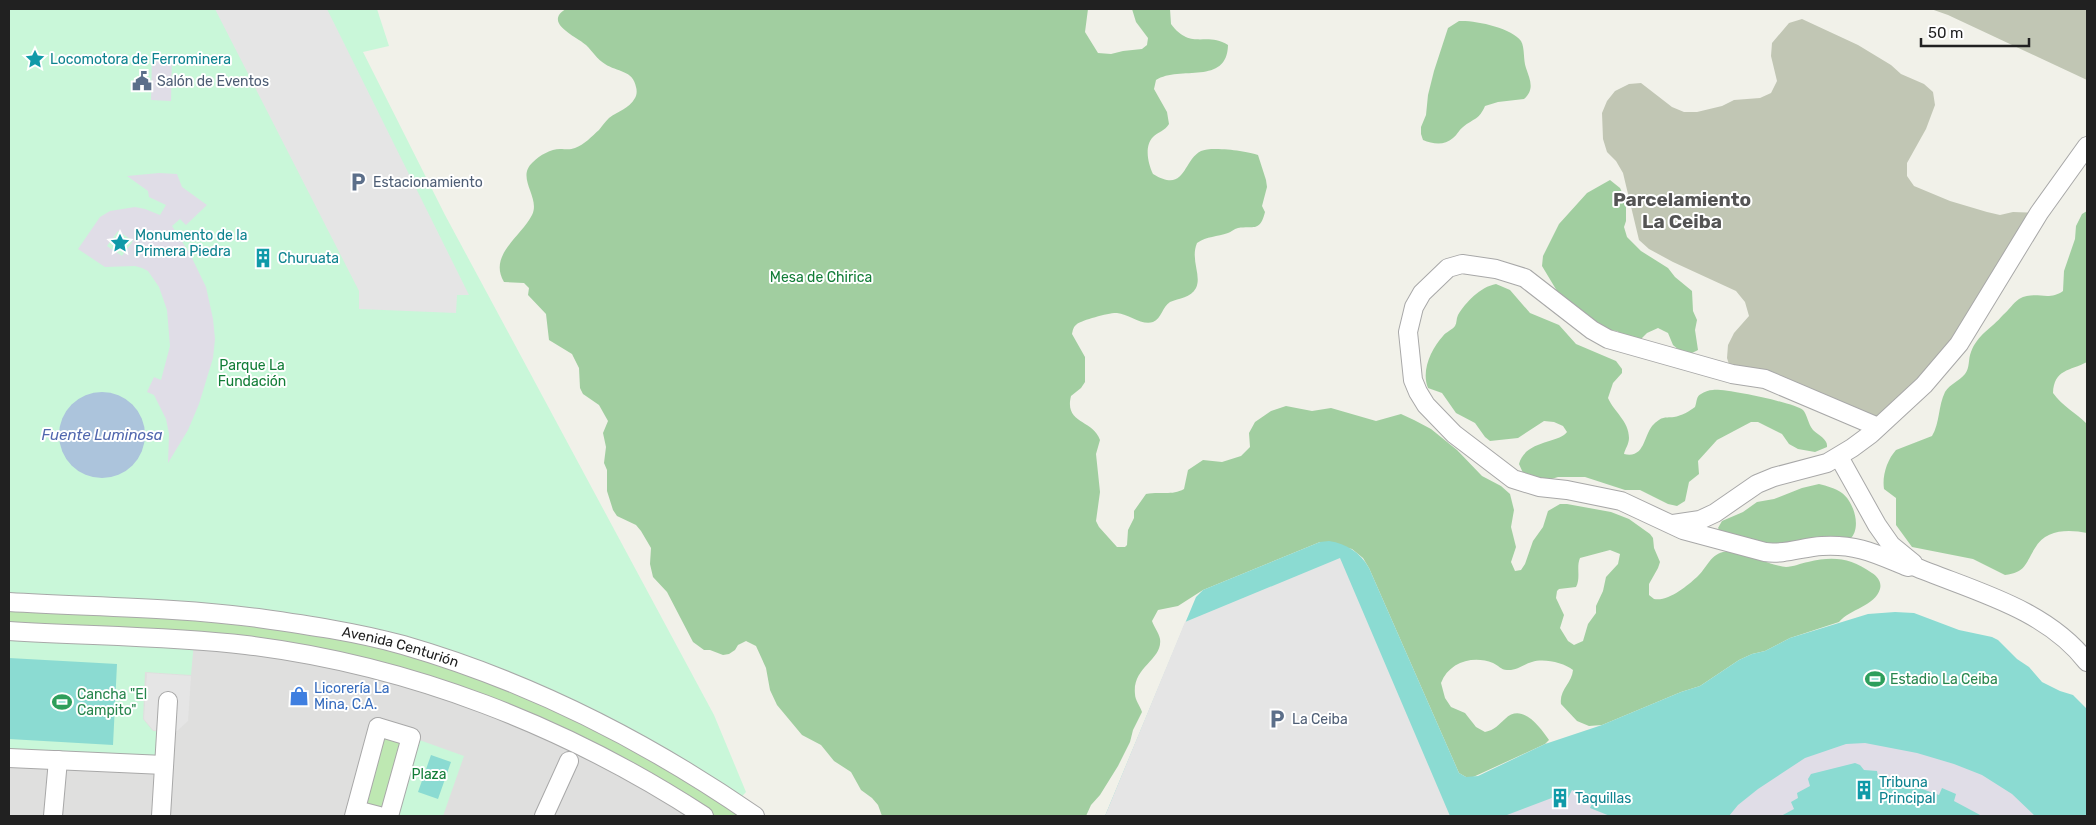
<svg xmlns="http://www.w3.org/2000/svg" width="2096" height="825" font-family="Rubik,sans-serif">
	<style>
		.residential { fill: #dfdfde }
		.construction { fill: #c1c6b4 }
		.grass { fill: #bee8b2 }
		.forest { fill: #a1cea0; fill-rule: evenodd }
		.park { fill: #c9f7d9 }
		.pitch { fill: #8bdbd2 }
		.parking { fill: #e5e5e5 }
		.plaza { fill: #e0dde7; fill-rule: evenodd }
		.water { fill: #acc4dc }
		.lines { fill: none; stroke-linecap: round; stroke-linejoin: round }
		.minor-casing { stroke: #a8a8a8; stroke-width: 20 }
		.minor { stroke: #fff; stroke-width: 18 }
		.labels { text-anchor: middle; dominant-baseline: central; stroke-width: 4; stroke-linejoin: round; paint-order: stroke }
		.culture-label { font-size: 14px; fill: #0d838f; stroke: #fff; text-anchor: start }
		.service-label { font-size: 14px; fill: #4e5e75; stroke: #fff; text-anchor: start }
		.park-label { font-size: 14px; fill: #127d37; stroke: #fff }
		.street-label { font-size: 14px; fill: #212121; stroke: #fff }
		.leisure-label { font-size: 14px; fill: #27864d; stroke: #fff; text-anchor: start }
		.shop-label { font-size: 14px; fill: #366cbe; stroke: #fff; text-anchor: start }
		.water-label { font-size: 15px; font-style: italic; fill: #5167ae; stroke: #fff }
		.district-label { font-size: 19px; font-weight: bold; fill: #545454; stroke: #fff }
	</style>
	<rect width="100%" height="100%" fill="#f1f1e9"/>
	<path class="residential" d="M 9,631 L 212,642 L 456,693 L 704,816 L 9,816 Z"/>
	<path class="construction" d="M 1931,9 L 2087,9 L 2087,80 L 1948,15 Z
		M 1802,19 L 1858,45 L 1891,65 L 1901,74 L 1924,84 L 1933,92 L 1935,105 L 1926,129 L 1907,163 L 1907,176 L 1914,186 L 1950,201 L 1987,212 L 2000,215 L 2013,212 L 2039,213 L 1994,289 L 1878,427 L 1732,374 L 1727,358 L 1728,345 L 1734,333 L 1749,316 L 1745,302 L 1736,291 L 1673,262 L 1649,249 L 1639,240 L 1623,173 L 1616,161 L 1607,152 L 1603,139 L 1602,113 L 1607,101 L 1615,91 L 1629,84 L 1641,83 L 1672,107 L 1684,112 L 1697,112 L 1722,106 L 1734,100 L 1760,98 L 1771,93 L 1777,81 L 1771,56 L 1772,43 L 1789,23 Z"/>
	<path class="grass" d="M 9,602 L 257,618 L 495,676 L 759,816 L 704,816 L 586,747 L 335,660 L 9,631 Z
		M 378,727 L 411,737 L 389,816 L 356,810 Z"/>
	<path class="forest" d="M 566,9 L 1088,9 L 1085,32 L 1098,53 L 1111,54 L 1123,51 L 1142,49 L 1147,45 L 1148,38 L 1136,22 L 1132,9 L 1170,9 L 1171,24 C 1191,51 1206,31 1228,45 C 1227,86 1180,65 1156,80 L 1154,89 L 1167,112 L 1169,124 C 1165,131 1158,132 1153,137 C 1144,146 1148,164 1153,174 C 1186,194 1182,161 1201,151 C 1211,146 1248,151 1258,155 L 1266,180 L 1267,187 L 1262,206 L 1265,212 C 1260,233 1253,225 1238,228 C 1234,229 1231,232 1228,233 C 1217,237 1207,236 1197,243 C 1190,260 1202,275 1196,288 C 1191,298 1179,298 1170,302 C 1162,307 1162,318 1153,322 C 1142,326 1129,314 1117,313 C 1111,312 1082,320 1077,324 C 1073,327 1073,330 1072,334 L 1085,357 L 1085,382 L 1081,388 L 1071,396 C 1064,424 1093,419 1100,440 L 1096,454 L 1100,492 L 1096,521 L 1099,527 L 1117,547 L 1125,547 L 1127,545 L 1128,530 L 1134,518 L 1134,511 L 1146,494 C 1160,491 1172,496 1184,489 L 1188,470 L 1203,460 L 1222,462 L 1241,456 L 1250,447 L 1249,433 L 1255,422 L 1271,411 L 1286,406 L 1312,411 L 1331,408 L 1376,421 L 1401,414 L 1414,420 L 1431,429 L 1457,450 L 1482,476 L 1501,486 L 1510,494 L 1514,510 L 1511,527 L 1516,547 L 1511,562 L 1515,571 L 1521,570 L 1525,564 L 1533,541 L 1543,527 L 1548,511 L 1560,504 L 1567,504 L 1611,512 L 1629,519 L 1650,534 L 1653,538 L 1654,548 L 1660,562 L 1658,568 L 1649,584 L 1649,595 L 1654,599 C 1668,602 1687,586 1697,577 C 1707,568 1709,556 1723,552 C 1733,548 1772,566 1786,567 C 1793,567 1801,563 1808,562 C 1834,556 1850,558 1872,573 C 1877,576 1882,582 1880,589 C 1875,606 1850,609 1839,622 L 1790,638 L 1765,651 L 1752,654 L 1739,660 L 1700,686 L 1681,692 L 1602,725 L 1589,726 L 1577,721 L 1561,704 C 1559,690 1572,683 1573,670 C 1564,663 1544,658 1532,662 C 1524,664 1516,671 1507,670 C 1501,670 1498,665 1493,663 C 1473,655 1449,662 1441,683 L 1445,698 L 1451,707 L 1465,713 L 1476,727 L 1485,732 C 1495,730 1498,725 1505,719 C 1522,702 1540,727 1549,740 L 1545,744 L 1471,778 L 1466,777 L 1459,773 L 1369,568 L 1363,558 L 1352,549 L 1320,542 L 1203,590 L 1178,606 L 1158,610 L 1152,621 C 1154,627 1159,633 1160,639 C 1163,660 1132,667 1135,694 C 1135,700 1140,706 1142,712 L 1133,730 L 1130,742 L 1118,766 L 1100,795 L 1091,805 L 1086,816 L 882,816 L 878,805 L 872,798 L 861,790 L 851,772 L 834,761 L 821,745 L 802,735 L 777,705 L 770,690 L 766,668 L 756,646 L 746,641 L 738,645 L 735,650 L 729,654 L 723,655 L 710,650 L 704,650 L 693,642 L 667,592 L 653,577 L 650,564 L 651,548 L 641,531 L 636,525 L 617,516 L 613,510 L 607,491 L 607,470 L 604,463 L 606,447 L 603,433 L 608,421 L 599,405 L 583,394 L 580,388 L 579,368 L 572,354 L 549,340 L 546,314 L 528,295 L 529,288 L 524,283 L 504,282 C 488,255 521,237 532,215 C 541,197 515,178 533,162 C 540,155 551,149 560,149 C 566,149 570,150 575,148 C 584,145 592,136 599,130 C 602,126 605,122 609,118 C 618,111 629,109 635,98 C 637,95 637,90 636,87 C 633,70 617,72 605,64 C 597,59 593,52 586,45 C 578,37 542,23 566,9 ZM 1610,550 L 1620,554 L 1618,564 L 1606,577 L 1603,591 L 1596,606 L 1596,613 L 1588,624 L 1583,641 L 1574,645 L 1568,641 L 1560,628 L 1564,615 L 1556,598 L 1557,591 L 1559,589 L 1576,587 C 1581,578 1576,567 1580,558 Z
		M 1459,21 C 1475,20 1512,28 1521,41 C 1525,48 1523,59 1526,68 C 1530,80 1535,89 1524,99 L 1498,102 L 1485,106 C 1479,120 1474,118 1463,127 C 1459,130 1457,135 1453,138 C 1444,146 1433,144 1423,140 L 1421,134 L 1421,127 L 1426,115 L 1428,95 L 1434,71 L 1448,28 Z
		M 1610,180 L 1620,188 L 1626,200 L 1626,221 L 1624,227 L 1627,237 L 1641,251 L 1668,268 L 1675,277 L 1692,291 L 1693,311 L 1697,320 L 1695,330 L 1698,350 L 1686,356 L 1673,345 L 1668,333 L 1658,328 L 1647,333 L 1639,341 L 1623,335 L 1617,331 L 1607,330 L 1566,302 L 1557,291 L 1542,266 L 1543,256 L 1559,224 L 1587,193 Z
		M 2087,211 L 2087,362 C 2070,371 2054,369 2053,393 C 2062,406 2076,413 2087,424 L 2087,533 C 2069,529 2045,529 2035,548 C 2025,564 2026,572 2005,575 L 1973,559 L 1912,547 L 1896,525 L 1896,498 L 1884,489 C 1882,476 1887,460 1896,450 L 1932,436 C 1940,423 1938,406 1945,392 C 1950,384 1959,381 1965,374 C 1970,368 1968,359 1971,352 C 1977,335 1992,328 2003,315 C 2009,310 2013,303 2019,299 C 2036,290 2048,302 2063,291 L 2064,271 L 2075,239 L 2076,226 L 2082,214 Z
		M 1496,284 L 1510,290 L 1530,313 L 1559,325 L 1576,344 L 1616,361 L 1622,369 L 1622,373 L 1613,383 L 1608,398 C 1614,412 1629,421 1629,438 C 1629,444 1625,449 1624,454 C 1646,459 1643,434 1654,424 C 1663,416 1663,418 1674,417 C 1681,416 1690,411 1695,407 C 1697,402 1696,396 1701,394 C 1704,392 1709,390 1713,390 C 1724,388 1795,403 1803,410 C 1807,414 1808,424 1813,430 C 1819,436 1828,439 1827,447 L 1815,452 L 1798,449 L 1789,444 L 1782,434 L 1758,422 L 1751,422 L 1717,440 L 1698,461 L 1699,474 L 1689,482 L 1685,501 L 1677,506 L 1668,504 L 1640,490 L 1625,490 L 1585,477 L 1558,477 L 1542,482 L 1523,473 L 1519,464 C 1525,440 1560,443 1567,432 L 1563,426 L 1554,422 L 1544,421 L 1518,438 L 1490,441 L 1485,437 L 1475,423 L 1456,413 L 1442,393 L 1428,388 C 1421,371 1431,349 1443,336 C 1446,332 1452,330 1455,326 C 1457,323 1456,319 1458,315 C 1466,302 1480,287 1496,284 Z
		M 1819,484 C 1827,486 1835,488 1842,493 C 1854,502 1862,528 1850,539 L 1778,547 L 1720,531 L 1718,528 L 1722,521 L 1743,512 L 1757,502 L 1774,499 L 1802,488 Z"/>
	<path class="park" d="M 9,9 L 377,9 L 389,46 L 363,52 L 445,215 L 714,715 L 746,792 L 736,803 L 553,700 L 313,626 L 9,602 Z
		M 9,632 L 194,642 L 191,675 L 145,672 L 143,719 L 153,731 L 165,732 L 163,764 L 9,756 Z
		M 411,737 L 464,756 L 443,816 L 389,816 Z"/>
	<path class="pitch" d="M 1329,541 C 1347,544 1360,552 1369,568 L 1459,773 L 1466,777 L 1478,776 L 1545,744 L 1602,725 L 1681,692 L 1700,686 L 1739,660 L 1752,654 L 1765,651 L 1790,638 L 1868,614 L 1895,612 L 1914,613 L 1959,630 L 1992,637 L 1998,640 L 2017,659 L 2029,667 L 2042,682 L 2060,691 L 2073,695 L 2087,709 L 2087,816 L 1105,816 L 1196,597 L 1203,590 L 1320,542 Z
		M 9,658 L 117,664 L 113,745 L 9,739 Z
		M 431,755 L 451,762 L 438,799 L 418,792 Z"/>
	<path class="parking" d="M 215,9 L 327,9 L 469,295 L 457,295 L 456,313 L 359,309 L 359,291 Z
		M 1340,558 L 1450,816 L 1105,816 L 1185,622 Z
		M 147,673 L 191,676 L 188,721 L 177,731 L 153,730 L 144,719 Z"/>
	<path class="plaza" d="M 152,55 L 172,56 L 171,101 L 151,100 Z
		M 159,173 L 177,174 L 182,187 L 207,205 L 186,225 L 180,219 L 172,226 L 190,254 L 206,287 L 213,319 L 215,339 L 213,358 L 199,404 L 188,430 L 168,463 L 169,434 L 166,419 L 154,395 L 147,392 L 154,377 L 161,380 L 170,346 L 167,310 L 159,287 L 148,271 L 142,268 L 135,266 L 105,267 L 78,249 L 100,217 L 110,211 L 135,207 L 145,209 L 160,215 L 166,205 L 149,197 L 148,191 L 127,176 ZM 118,231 L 133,241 L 122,256 L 107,246 Z
		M 1865,743 L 1917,753 L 1954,764 L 1982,775 L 2012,794 L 2035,816 L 1982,816 L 1954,801 L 1956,794 L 1942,788 L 1939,795 L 1914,786 L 1886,781 L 1887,776 L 1878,776 L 1877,771 L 1864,770 L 1860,765 L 1855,763 L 1811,774 L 1808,779 L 1810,786 L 1797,793 L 1798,798 L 1791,802 L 1794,809 L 1781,816 L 1729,816 L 1738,805 L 1758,789 L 1805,758 L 1846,744 Z
		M 1572,790 L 1594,799 L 1590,808 L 1610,816 L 1508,816 L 1507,815 L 1557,796 L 1560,801 L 1567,800 Z"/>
	<path class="water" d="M59 435a43 43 0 1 1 86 0a43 43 0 1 1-86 0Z"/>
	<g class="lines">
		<defs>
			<g id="minor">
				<path d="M 1878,427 L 1765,379 L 1732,374 L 1608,339 L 1592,330 L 1525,278 L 1496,269 L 1462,264 L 1448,268 L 1422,293 L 1414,307 L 1408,332 L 1413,380 L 1418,392 L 1426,405 L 1454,434 L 1513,479 L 1539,487 L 1567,490 L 1621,501 L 1683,530 L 1765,552 C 1784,555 1803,547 1822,546 C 1858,544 1876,554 1908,567 L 1913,566"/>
				<path d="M 1839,457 L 1877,525 L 1891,545 L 1913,563 L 1913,566 C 1973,591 2045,608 2087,662"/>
				<path d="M 1673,524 L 1700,520 L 1715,513 L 1757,484 L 1774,477 L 1827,463 L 1852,448 L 1871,434 L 1924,385 L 1959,344 L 2039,213 L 2087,146"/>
				<path id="s1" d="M 9,602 C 92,607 176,607 258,618 C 307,625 356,632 403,645 C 531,682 645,740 755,816"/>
				<path d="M 9,631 C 88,636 167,636 246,645 C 410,665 566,726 704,816"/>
				<path d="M 9,758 L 164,765"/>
				<path d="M 356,810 L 379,816"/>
				<path d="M 53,816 L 58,760"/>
				<path d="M 161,816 L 168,701"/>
				<path d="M 354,816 L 378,727 L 411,737 L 389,816"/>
				<path d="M 544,816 L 569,761"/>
			</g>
		</defs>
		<use href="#minor" class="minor-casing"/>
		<use href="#minor" class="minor"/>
	</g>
	<defs>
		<symbol id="sight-bare" viewBox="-9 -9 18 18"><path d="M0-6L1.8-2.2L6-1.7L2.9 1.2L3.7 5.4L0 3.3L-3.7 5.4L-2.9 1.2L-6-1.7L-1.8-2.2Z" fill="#0f9aa8" stroke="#fff" stroke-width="2.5" paint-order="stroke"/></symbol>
		<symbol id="civic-bare" viewBox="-9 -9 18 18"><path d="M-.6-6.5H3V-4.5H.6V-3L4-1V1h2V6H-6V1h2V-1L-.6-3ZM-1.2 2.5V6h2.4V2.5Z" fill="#5c6f8a" stroke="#fff" stroke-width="2.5" paint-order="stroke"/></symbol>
		<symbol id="parking-bare" viewBox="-9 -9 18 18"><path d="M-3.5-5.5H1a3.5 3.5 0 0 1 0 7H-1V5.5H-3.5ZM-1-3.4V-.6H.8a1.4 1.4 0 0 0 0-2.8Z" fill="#5c6f8a" stroke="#fff" stroke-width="2.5" paint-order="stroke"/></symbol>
		<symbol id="building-bare" viewBox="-9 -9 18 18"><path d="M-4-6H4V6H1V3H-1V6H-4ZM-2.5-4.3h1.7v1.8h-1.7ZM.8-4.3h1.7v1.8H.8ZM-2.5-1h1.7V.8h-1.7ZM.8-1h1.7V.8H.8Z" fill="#0f9aa8" stroke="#fff" stroke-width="2.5" paint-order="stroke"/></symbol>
		<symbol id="stadium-bare" viewBox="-9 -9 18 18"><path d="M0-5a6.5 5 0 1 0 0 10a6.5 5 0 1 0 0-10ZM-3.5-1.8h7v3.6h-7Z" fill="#2e9e5b" stroke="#fff" stroke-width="2.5" paint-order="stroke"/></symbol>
		<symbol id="shop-bare" viewBox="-9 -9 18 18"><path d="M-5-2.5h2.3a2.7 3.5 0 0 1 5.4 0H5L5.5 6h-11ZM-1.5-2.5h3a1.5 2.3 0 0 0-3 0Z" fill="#3f7fe0" stroke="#fff" stroke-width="2.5" paint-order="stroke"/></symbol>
	</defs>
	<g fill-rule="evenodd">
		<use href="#sight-bare" x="21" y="45" width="28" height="28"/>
		<use href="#civic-bare" x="128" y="67" width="28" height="28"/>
		<use href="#parking-bare" x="344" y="168" width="28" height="28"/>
		<use href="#sight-bare" x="106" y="229" width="28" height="28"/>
		<use href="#building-bare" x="249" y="244" width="28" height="28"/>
		<use href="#stadium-bare" x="1861" y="665" width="28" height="28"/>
		<use href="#shop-bare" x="285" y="682" width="28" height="28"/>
		<use href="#stadium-bare" x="48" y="688" width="28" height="28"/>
		<use href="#parking-bare" x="1263" y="705" width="28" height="28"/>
		<use href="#building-bare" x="1850" y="776" width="28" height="28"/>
		<use href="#building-bare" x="1546" y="784" width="28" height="28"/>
	</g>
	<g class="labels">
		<g class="culture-label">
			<text x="50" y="59">Locomotora de Ferrominera</text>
			<text x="135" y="235">Monumento de la<tspan x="135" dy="16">Primera Piedra</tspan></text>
			<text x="278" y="258">Churuata</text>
			<text x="1879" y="782">Tribuna<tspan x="1879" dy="16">Principal</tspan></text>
			<text x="1575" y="798">Taquillas</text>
		</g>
		<g class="service-label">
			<text x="157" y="81">Salón de Eventos</text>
			<text x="373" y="182">Estacionamiento</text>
			<text x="1292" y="719">La Ceiba</text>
		</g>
		<g class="park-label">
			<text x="821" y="277">Mesa de Chirica</text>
			<text x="252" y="365">Parque La<tspan x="252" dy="16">Fundación</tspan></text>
			<text x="429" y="774">Plaza</text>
		</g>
		<g class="street-label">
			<text stroke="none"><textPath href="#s1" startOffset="395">Avenida Centurión</textPath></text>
		</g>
		<g class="leisure-label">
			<text x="1890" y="679">Estadio La Ceiba</text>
			<text x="77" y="694">Cancha "El<tspan x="77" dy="16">Campito"</tspan></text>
		</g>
		<g class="shop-label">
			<text x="314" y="688">Licorería La<tspan x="314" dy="16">Mina, C.A.</tspan></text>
		</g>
		<g class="water-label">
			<text x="102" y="435">Fuente Luminosa</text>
		</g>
		<g class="district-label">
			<text x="1682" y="199">Parcelamiento<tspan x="1682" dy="22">La Ceiba</tspan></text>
		</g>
	</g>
	<rect width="2096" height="825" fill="none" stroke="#212121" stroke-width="20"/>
	<path d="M1921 38v8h108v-8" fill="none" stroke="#212121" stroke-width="2.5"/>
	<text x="1928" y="38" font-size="15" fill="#212121" stroke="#ffffff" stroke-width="4" paint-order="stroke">50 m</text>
</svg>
